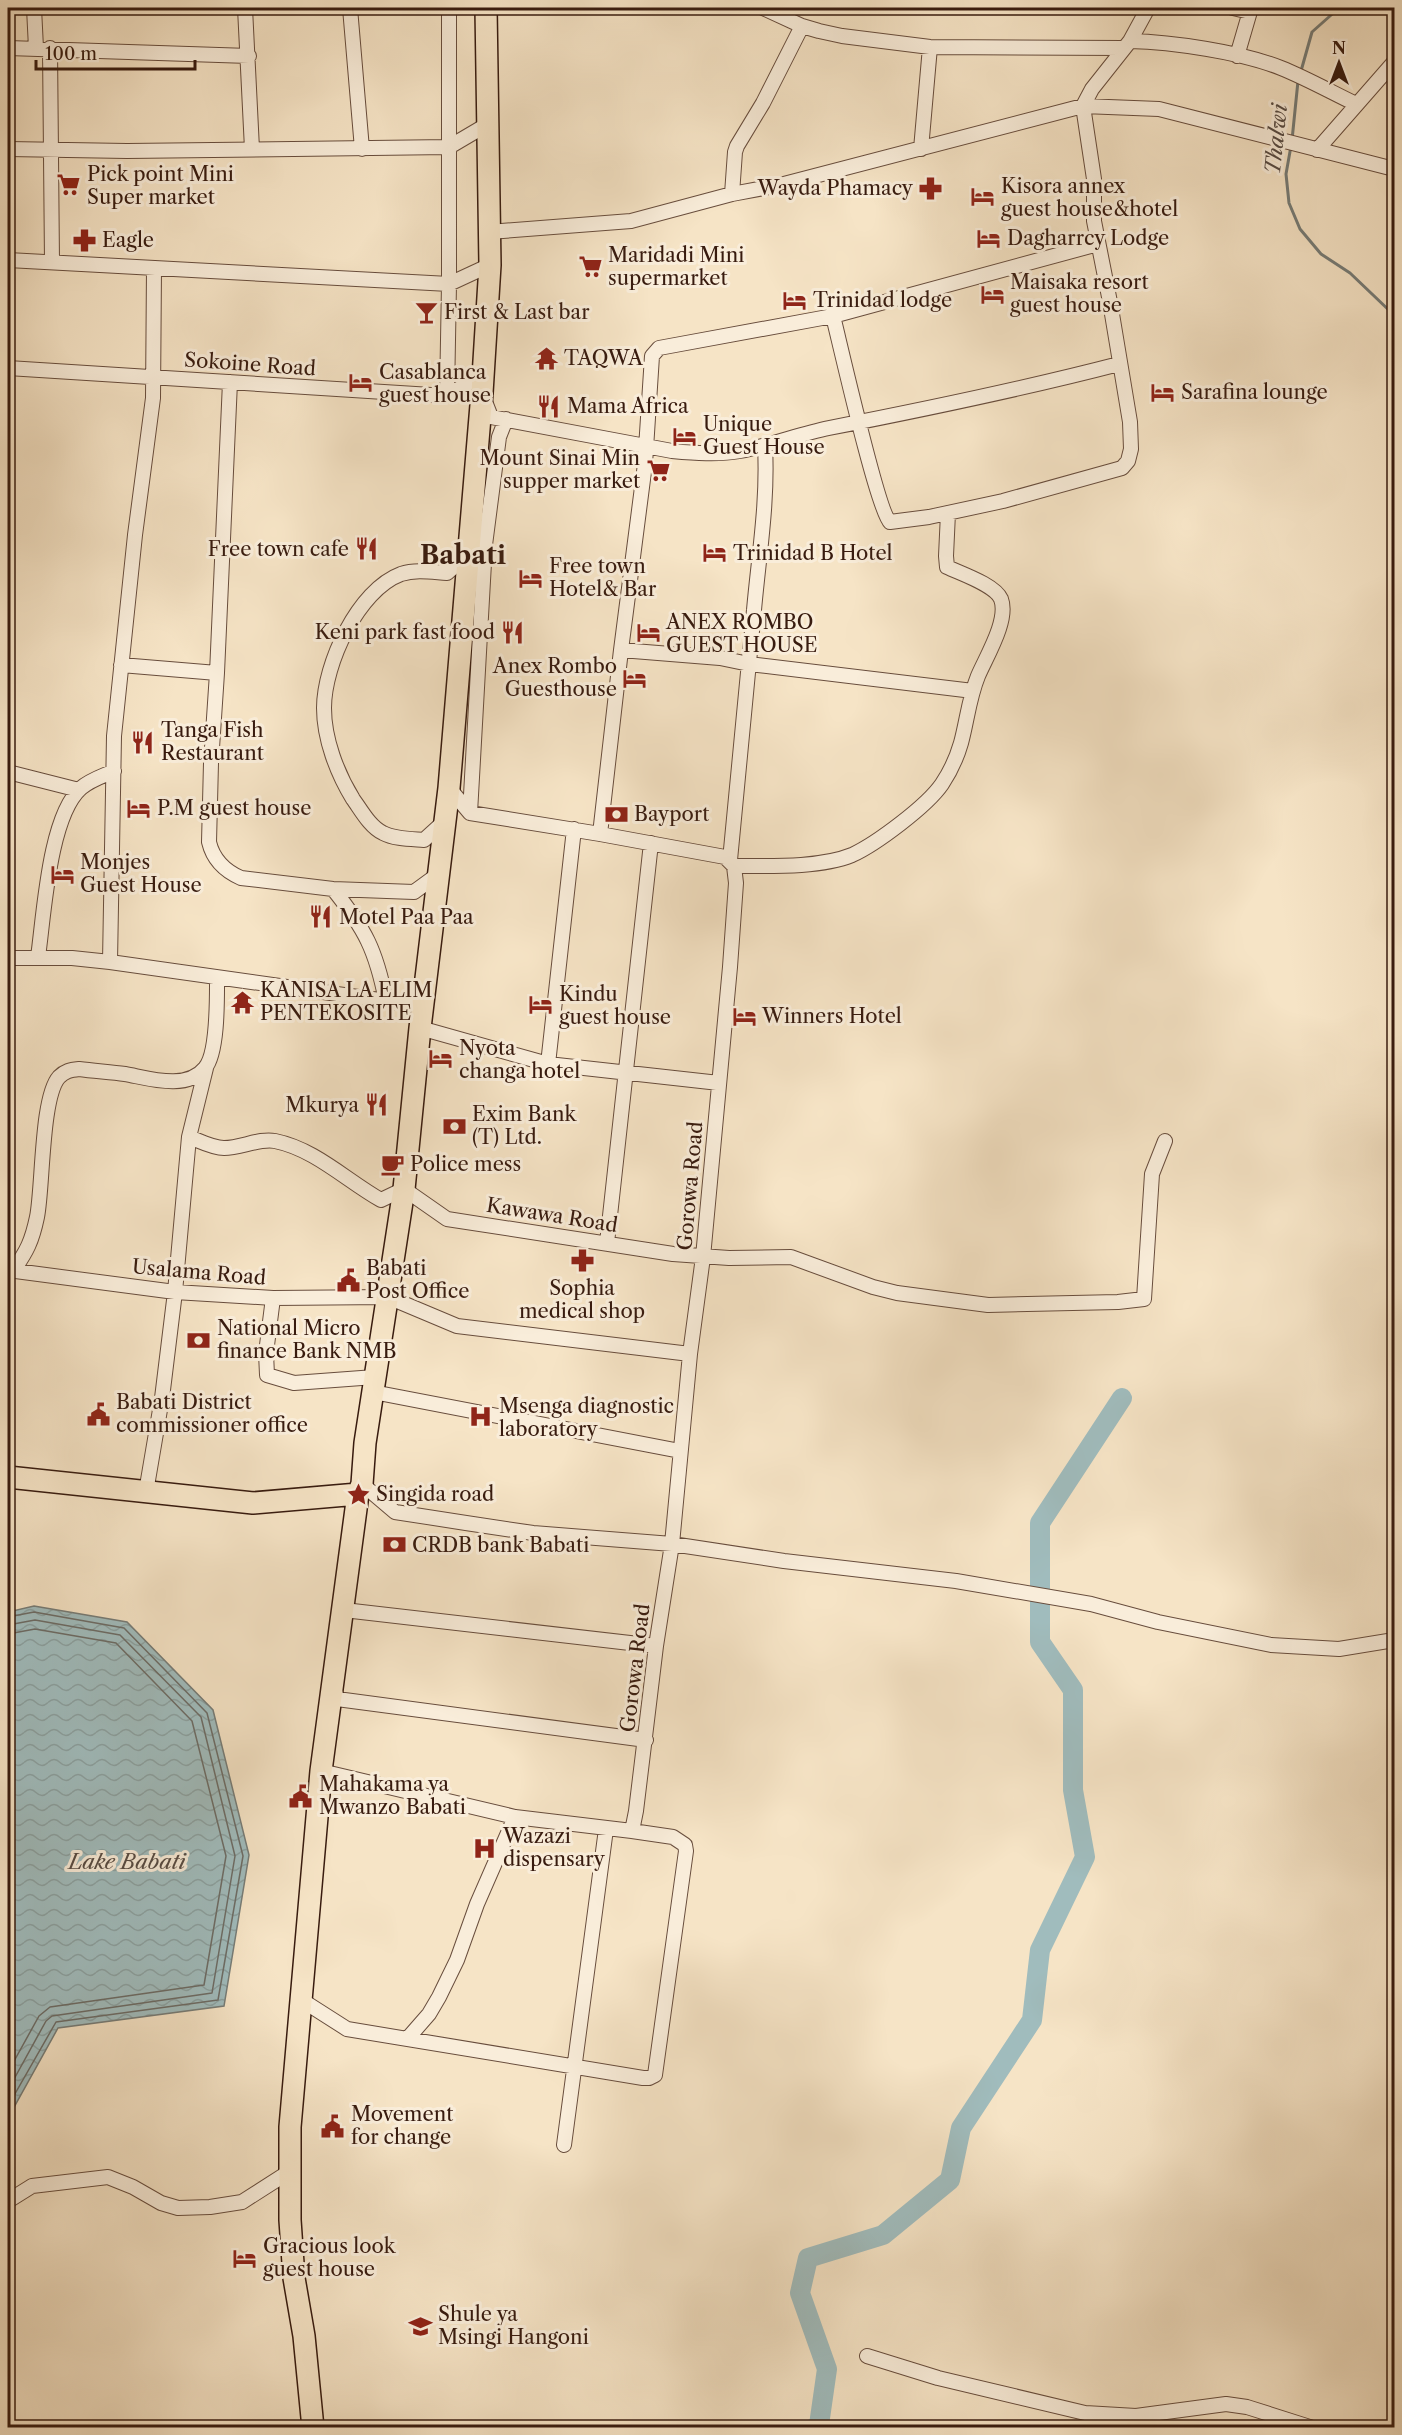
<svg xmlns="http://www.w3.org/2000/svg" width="1402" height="2435" font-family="'Libre Caslon Text',serif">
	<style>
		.water { fill: url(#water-waves); stroke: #767c77; stroke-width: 1.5 }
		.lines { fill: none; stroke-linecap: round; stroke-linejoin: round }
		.shore { stroke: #6c6c66; stroke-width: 1.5 }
		.stream { stroke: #767c77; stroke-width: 3 }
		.river { stroke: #a0bcbd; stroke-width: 20 }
		.minor-casing { stroke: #684d3d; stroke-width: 16 }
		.highway-casing { stroke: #381b0f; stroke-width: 24 }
		.minor { stroke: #f9edda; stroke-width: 14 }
		.highway { stroke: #f6e4c6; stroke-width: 21 }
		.labels { text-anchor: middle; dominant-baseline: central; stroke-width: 6; stroke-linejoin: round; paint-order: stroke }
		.poi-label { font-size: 20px; fill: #381b0f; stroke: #f9edda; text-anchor: start }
		.street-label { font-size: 20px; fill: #381b0f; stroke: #f9edda }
		.water-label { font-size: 21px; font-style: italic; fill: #574b43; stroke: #f9edda }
		.district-label { font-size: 26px; font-weight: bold; fill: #381b0f; stroke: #f9edda }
	</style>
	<defs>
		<pattern id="water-waves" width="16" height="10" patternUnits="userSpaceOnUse" patternTransform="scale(1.5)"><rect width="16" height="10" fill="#a0bcbd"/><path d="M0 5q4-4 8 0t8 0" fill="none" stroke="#8ba1a1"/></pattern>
	</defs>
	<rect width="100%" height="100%" fill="#f6e4c6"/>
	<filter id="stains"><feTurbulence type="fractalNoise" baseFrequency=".00333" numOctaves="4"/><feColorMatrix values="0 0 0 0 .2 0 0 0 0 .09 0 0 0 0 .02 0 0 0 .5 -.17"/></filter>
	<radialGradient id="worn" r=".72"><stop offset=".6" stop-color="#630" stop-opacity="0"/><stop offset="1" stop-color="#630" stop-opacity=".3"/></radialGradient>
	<path class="water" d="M 34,1606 L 127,1622 L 213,1710 L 249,1855 L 224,2006 L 58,2028 L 8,2118 L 8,1612 Z"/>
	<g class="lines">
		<path class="shore" d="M 8,1617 L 34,1612 L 124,1628 L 207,1713 L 243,1856 L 218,2000 L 56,2022 L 8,2106
			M 8,1625 L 35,1620 L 120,1635 L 201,1717 L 235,1856 L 212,1993 L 52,2016 L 46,2021 L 8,2090
			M 8,1634 L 35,1629 L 116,1643 L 192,1721 L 226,1856 L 204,1985 L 50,2007 L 39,2016 L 8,2072"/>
		<path class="stream" d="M 1301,71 L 1312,32 L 1339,8
			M 1292,140 L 1298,81
			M 1291,146 L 1286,174 L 1289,203 L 1300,229 L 1321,254 L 1350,273 L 1394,315"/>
		<path class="river" d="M 814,2428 L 819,2425 L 827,2369 L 800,2293 L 808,2258 L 883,2235 L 950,2180 L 961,2128 L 1032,2020 L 1040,1950 L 1085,1857 L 1073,1790 L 1073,1690 L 1040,1642 L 1040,1523 L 1122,1398"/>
		<defs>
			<path id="minor" d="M 34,8 L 36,48
				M 245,8 L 252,149
				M 350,8 L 362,149
				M 763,8 L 802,26 L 819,31 L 842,36 L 930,47 L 1123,48
				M 1233,8 L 1250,12
				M 1130,41 C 1172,42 1241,52 1281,68 C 1306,78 1331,92 1356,104
				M 8,48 L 249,56
				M 50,48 L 52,262
				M 1237,56 L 1251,8
				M 8,149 L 127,151 L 449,147 L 488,124
				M 921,149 L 930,47
				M 1317,150 L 1394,62
				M 732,194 L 735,152 L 737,146 L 763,103 L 802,26
				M 489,232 L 631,221 L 732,194 L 780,185 L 1083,106 L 1159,109 L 1394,169
				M 8,260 L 449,284 L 490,265
				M 833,316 C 840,344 878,512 890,522 L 929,517 L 1003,501 L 1122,468 L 1128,461 L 1131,449 L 1130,422 L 1110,302 L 1094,221 L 1094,179 L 1083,106 L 1092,89 L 1130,41 L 1148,8
				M 8,368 L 447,396 L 483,374
				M 230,382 L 217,673 L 211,763 L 209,842 C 213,859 225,871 241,878 L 333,889 L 414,892 L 440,873
				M 447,396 L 449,284 L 449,8
				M 484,399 L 491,417 L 672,451 C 694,453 718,455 740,451 C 770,446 799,434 829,428 C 926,409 1023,389 1119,364
				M 621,650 L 720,658 L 749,664 L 973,691
				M 121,665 L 217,673
				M 8,772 L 79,790
				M 470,813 L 485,545 L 499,437 L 506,419
				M 446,820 L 424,840 C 411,839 394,839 383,833 C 370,827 361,810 353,799 C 337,773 324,739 324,708 C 324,664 358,590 401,574 C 416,569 432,572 447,573 L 468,554
				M 600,834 L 621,650 L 645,464 L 652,356 L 659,348 L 833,316 L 1098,244
				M 730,860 C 738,776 746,693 754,610 C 759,554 768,502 765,446
				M 734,866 C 769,866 820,868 852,855 C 876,844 927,806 942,784 C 950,772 957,757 961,743 C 967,721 969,698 978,676 C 986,657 1009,620 1001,599 C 995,585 962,574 947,567 L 946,556 L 948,513
				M 333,889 C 365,929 376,950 386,1001
				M 38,957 C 44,915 49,816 81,788 C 90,780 103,776 114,771
				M 8,958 L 72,958 L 110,962 L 408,1004 L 425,984
				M 110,962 L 114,736 L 135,535 L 153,398 L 154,268
				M 420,1028 L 548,1064 L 719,1083
				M 548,1064 L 574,829
				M 189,1137 C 200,1141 212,1148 224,1148 C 241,1148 259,1138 275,1141 C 315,1149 347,1181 381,1200 L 404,1189 L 447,1219 L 673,1254 L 729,1258 L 791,1257 L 873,1287 L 897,1293 L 988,1305 L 1118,1302 L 1144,1299 L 1152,1174 L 1165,1141
				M 607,1243 L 651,843
				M 8,1270 L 175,1292 L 273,1298 L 388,1297 L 457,1326 L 690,1354
				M 13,1271 C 27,1251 32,1241 37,1217 C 43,1188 41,1097 59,1077 C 65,1071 70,1070 79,1069 C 94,1071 110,1072 125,1074 C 148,1078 187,1091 205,1068 C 218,1053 217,998 217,977
				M 273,1298 L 266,1353 L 267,1375 L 294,1383 L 375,1377
				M 373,1392 L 680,1451
				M 362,1484 L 395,1512 L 466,1523 L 533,1533 L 672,1544 L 784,1561 L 956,1581 L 1091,1604 L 1158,1622 L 1271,1645 L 1339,1649 L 1394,1640
				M 146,1492 L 162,1398 L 175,1292 L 189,1137 L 206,1068
				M 344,1610 L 656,1646
				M 334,1687 L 337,1699 L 646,1740
				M 321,1771 L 515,1817 L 632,1831 L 636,1811 L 656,1646 L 672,1544 L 690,1354 L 703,1257 L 730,967 L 736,883 L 734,866 L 725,857 L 600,834 L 470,813 L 449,788
				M 300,1999 L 347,2029 L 643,2078 L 649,2078 L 655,2075 L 686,1851 L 685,1845 L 673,1837 L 632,1831
				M 408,2038 L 429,2014 L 439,1997 L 457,1960 L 477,1904 L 515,1817
				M 564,2145 L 606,1829
				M 8,2201 L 32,2186 L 108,2177 L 133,2187 L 161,2203 L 178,2208 L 210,2207 L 242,2202 L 292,2170
				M 867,2356 L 938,2378 L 1085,2413 L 1136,2416 L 1226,2404 L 1247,2407 L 1313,2428"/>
			<path id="highway" d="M 8,1477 L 253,1503 L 358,1494
				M 313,2428 L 304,2336 L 294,2278 L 290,2220 L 290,2127 L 321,1771 L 358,1494 L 362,1484 L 365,1443 L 404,1189 L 420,1028 L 449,788 L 482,393 L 490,265 L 486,8"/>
		</defs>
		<use href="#minor" class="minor-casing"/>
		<use href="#highway" class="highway-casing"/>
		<use href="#minor" class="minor"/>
		<use href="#highway" class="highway"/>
	</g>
	<defs>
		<symbol id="supermarket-bare" viewBox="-9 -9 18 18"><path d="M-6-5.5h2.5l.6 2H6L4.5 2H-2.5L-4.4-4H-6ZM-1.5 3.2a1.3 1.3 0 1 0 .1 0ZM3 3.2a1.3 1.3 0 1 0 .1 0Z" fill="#8f2418" stroke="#f9edda" stroke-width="2.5" paint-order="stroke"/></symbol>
		<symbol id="pharmacy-bare" viewBox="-9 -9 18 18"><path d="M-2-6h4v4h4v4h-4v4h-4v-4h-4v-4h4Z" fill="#8f2418" stroke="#f9edda" stroke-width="2.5" paint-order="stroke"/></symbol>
		<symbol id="hotel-bare" viewBox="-9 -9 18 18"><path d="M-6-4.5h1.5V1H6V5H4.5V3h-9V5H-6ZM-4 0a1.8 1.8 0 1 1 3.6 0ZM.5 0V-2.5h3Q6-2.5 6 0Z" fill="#8f2418" stroke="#f9edda" stroke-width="2.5" paint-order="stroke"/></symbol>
		<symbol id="bar-bare" viewBox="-9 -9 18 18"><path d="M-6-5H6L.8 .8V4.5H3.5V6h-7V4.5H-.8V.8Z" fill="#8f2418" stroke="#f9edda" stroke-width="2.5" paint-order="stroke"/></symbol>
		<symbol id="temple-bare" viewBox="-9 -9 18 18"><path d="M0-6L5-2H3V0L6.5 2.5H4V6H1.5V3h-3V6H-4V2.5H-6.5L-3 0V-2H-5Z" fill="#8f2418" stroke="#f9edda" stroke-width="2.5" paint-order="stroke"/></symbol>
		<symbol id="restaurant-bare" viewBox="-9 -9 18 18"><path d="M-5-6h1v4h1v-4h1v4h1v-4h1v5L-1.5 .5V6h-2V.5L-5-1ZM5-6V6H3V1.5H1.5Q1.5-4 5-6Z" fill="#8f2418" stroke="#f9edda" stroke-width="2.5" paint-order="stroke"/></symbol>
		<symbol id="bank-bare" viewBox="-9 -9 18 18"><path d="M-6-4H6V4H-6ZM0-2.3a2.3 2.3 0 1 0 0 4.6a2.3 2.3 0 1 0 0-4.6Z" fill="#8f2418" stroke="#f9edda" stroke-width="2.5" paint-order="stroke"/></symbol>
		<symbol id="cafe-bare" viewBox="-9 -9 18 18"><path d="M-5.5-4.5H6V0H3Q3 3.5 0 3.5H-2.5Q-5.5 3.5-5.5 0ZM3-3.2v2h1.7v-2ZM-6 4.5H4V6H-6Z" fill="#8f2418" stroke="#f9edda" stroke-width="2.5" paint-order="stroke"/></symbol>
		<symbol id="civic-bare" viewBox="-9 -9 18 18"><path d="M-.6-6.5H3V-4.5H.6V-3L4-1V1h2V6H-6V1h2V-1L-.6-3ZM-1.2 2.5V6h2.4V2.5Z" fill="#8f2418" stroke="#f9edda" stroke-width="2.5" paint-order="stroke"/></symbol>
		<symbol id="hospital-bare" viewBox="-9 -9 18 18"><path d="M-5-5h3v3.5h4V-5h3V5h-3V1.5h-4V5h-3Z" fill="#8f2418" stroke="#f9edda" stroke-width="2.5" paint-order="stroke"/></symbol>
		<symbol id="sight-bare" viewBox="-9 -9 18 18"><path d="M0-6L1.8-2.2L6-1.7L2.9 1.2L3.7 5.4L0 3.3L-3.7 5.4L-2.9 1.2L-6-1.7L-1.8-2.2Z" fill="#8f2418" stroke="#f9edda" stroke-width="2.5" paint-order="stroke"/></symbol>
		<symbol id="school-bare" viewBox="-9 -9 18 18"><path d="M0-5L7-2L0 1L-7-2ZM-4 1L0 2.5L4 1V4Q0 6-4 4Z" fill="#8f2418" stroke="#f9edda" stroke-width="2.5" paint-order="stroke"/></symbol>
	</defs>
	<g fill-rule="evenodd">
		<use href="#supermarket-bare" x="52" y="168" width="33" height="33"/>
		<use href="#pharmacy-bare" x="914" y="172" width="33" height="33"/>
		<use href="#hotel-bare" x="966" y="180" width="33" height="33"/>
		<use href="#hotel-bare" x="972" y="222" width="33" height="33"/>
		<use href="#pharmacy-bare" x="68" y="224" width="33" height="33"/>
		<use href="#supermarket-bare" x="574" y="250" width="33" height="33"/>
		<use href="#hotel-bare" x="976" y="278" width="33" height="33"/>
		<use href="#hotel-bare" x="778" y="284" width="33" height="33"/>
		<use href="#bar-bare" x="410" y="296" width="33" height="33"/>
		<use href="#temple-bare" x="530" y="342" width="33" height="33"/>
		<use href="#hotel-bare" x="344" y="366" width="33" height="33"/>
		<use href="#hotel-bare" x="1146" y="376" width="33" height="33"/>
		<use href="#restaurant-bare" x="532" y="390" width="33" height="33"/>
		<use href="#hotel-bare" x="668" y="420" width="33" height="33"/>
		<use href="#supermarket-bare" x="642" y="454" width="33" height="33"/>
		<use href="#restaurant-bare" x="350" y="532" width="33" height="33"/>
		<use href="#hotel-bare" x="698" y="536" width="33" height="33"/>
		<use href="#hotel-bare" x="514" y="562" width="33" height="33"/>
		<use href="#restaurant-bare" x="496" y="616" width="33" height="33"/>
		<use href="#hotel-bare" x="632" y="616" width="33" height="33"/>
		<use href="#hotel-bare" x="618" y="662" width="33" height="33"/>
		<use href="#restaurant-bare" x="126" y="726" width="33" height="33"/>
		<use href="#hotel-bare" x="122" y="792" width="33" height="33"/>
		<use href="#bank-bare" x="600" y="798" width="33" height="33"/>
		<use href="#hotel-bare" x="46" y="858" width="33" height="33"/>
		<use href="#restaurant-bare" x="304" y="900" width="33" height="33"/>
		<use href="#temple-bare" x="226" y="986" width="33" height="33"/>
		<use href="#hotel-bare" x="524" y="988" width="33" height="33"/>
		<use href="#hotel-bare" x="728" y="1000" width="33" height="33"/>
		<use href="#hotel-bare" x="424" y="1042" width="33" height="33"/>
		<use href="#restaurant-bare" x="360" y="1088" width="33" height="33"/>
		<use href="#bank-bare" x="438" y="1110" width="33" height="33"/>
		<use href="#cafe-bare" x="376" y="1148" width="33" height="33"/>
		<use href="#pharmacy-bare" x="566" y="1244" width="33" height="33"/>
		<use href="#civic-bare" x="332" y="1264" width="33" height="33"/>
		<use href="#bank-bare" x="182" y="1324" width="33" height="33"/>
		<use href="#civic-bare" x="82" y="1398" width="33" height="33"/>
		<use href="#hospital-bare" x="464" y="1400" width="33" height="33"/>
		<use href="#sight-bare" x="342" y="1478" width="33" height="33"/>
		<use href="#bank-bare" x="378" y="1528" width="33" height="33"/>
		<use href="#civic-bare" x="284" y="1780" width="33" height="33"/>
		<use href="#hospital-bare" x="468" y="1832" width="33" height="33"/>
		<use href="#civic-bare" x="316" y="2110" width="33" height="33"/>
		<use href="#hotel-bare" x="228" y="2242" width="33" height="33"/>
		<use href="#school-bare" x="404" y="2310" width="33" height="33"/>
	</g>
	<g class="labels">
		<g class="poi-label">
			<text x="87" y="174">Pick point Mini<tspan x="87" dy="23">Super market</tspan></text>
			<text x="1001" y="186">Kisora annex<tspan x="1001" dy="23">guest house&amp;hotel</tspan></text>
			<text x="913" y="188" text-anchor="end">Wayda Phamacy</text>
			<text x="1007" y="238">Dagharrcy Lodge</text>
			<text x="102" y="240">Eagle</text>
			<text x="608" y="255">Maridadi Mini<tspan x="608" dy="23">supermarket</tspan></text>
			<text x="1010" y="282">Maisaka resort<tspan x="1010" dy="23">guest house</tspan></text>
			<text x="813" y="300">Trinidad lodge</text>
			<text x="444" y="312">First &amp; Last bar</text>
			<text x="564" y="358">TAQWA</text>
			<text x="379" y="372">Casablanca<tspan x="379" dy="23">guest house</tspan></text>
			<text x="1181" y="392">Sarafina lounge</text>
			<text x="567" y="406">Mama Africa</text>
			<text x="703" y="424">Unique<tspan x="703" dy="23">Guest House</tspan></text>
			<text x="640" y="458" text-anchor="end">Mount Sinai Min<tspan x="640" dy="23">supper market</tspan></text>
			<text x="349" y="549" text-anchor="end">Free town cafe</text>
			<text x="733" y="553">Trinidad B Hotel</text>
			<text x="549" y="566">Free town<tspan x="549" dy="23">Hotel&amp; Bar</tspan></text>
			<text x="666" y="622">ANEX ROMBO<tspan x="666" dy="23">GUEST HOUSE</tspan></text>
			<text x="495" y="632" text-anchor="end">Keni park fast food</text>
			<text x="617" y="666" text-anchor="end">Anex Rombo<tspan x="617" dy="23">Guesthouse</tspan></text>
			<text x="161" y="730">Tanga Fish<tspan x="161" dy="23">Restaurant</tspan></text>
			<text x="157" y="808">P.M guest house</text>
			<text x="634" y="814">Bayport</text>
			<text x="80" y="862">Monjes<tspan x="80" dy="23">Guest House</tspan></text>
			<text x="339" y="917">Motel Paa Paa</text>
			<text x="260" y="990">KANISA LA ELIM<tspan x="260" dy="23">PENTEKOSITE</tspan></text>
			<text x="559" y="994">Kindu<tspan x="559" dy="23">guest house</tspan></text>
			<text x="762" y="1016">Winners Hotel</text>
			<text x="459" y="1048">Nyota<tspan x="459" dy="23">changa hotel</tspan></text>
			<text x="359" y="1105" text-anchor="end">Mkurya</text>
			<text x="472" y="1114">Exim Bank<tspan x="472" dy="23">(T) Ltd.</tspan></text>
			<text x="410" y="1164">Police mess</text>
			<text x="366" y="1268">Babati<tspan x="366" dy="23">Post Office</tspan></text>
			<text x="582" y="1288" text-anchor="middle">Sophia<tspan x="582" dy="23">medical shop</tspan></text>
			<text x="217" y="1328">National Micro<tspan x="217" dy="23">finance Bank NMB</tspan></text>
			<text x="116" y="1402">Babati District<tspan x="116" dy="23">commissioner office</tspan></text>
			<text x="499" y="1406">Msenga diagnostic<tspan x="499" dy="23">laboratory</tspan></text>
			<text x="376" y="1494">Singida road</text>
			<text x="412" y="1545">CRDB bank Babati</text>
			<text x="319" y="1784">Mahakama ya<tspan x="319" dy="23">Mwanzo Babati</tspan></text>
			<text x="503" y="1836">Wazazi<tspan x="503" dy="23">dispensary</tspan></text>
			<text x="351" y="2114">Movement<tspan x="351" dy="23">for change</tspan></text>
			<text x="263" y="2246">Gracious look<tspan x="263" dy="23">guest house</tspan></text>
			<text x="438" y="2314">Shule ya<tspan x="438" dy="23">Msingi Hangoni</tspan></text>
		</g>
		<g class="street-label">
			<text transform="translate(250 364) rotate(4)">Sokoine Road</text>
			<text transform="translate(690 1186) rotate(-85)">Gorowa Road</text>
			<text transform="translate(552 1215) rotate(9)">Kawawa Road</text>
			<text transform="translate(199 1272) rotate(5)">Usalama Road</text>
			<text transform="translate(635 1668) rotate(-83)">Gorowa Road</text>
		</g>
		<g class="water-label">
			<text transform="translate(1276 139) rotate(-84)">Thalwi</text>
			<text x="127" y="1861">Lake Babati</text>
		</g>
		<g class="district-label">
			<text x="463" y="555">Babati</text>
		</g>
	</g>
	<rect width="1402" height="2435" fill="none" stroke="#f6e4c6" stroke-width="30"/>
	<rect x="9" y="9" width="1384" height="2417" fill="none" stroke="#381b0f" stroke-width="3"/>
	<rect x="15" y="15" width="1372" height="2405" fill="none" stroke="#381b0f" stroke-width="1.5"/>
	<g transform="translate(1339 63)" stroke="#f9edda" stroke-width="4.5" paint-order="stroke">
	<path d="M0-4.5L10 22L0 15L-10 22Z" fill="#381b0f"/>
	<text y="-9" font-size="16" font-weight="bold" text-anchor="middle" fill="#381b0f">N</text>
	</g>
	<path d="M36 60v9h159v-9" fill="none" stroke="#381b0f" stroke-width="3"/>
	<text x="45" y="60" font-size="18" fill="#381b0f" stroke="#f9edda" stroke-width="4.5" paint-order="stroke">100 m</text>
	<rect width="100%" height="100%" filter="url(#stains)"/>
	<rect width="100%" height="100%" fill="url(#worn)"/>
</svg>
